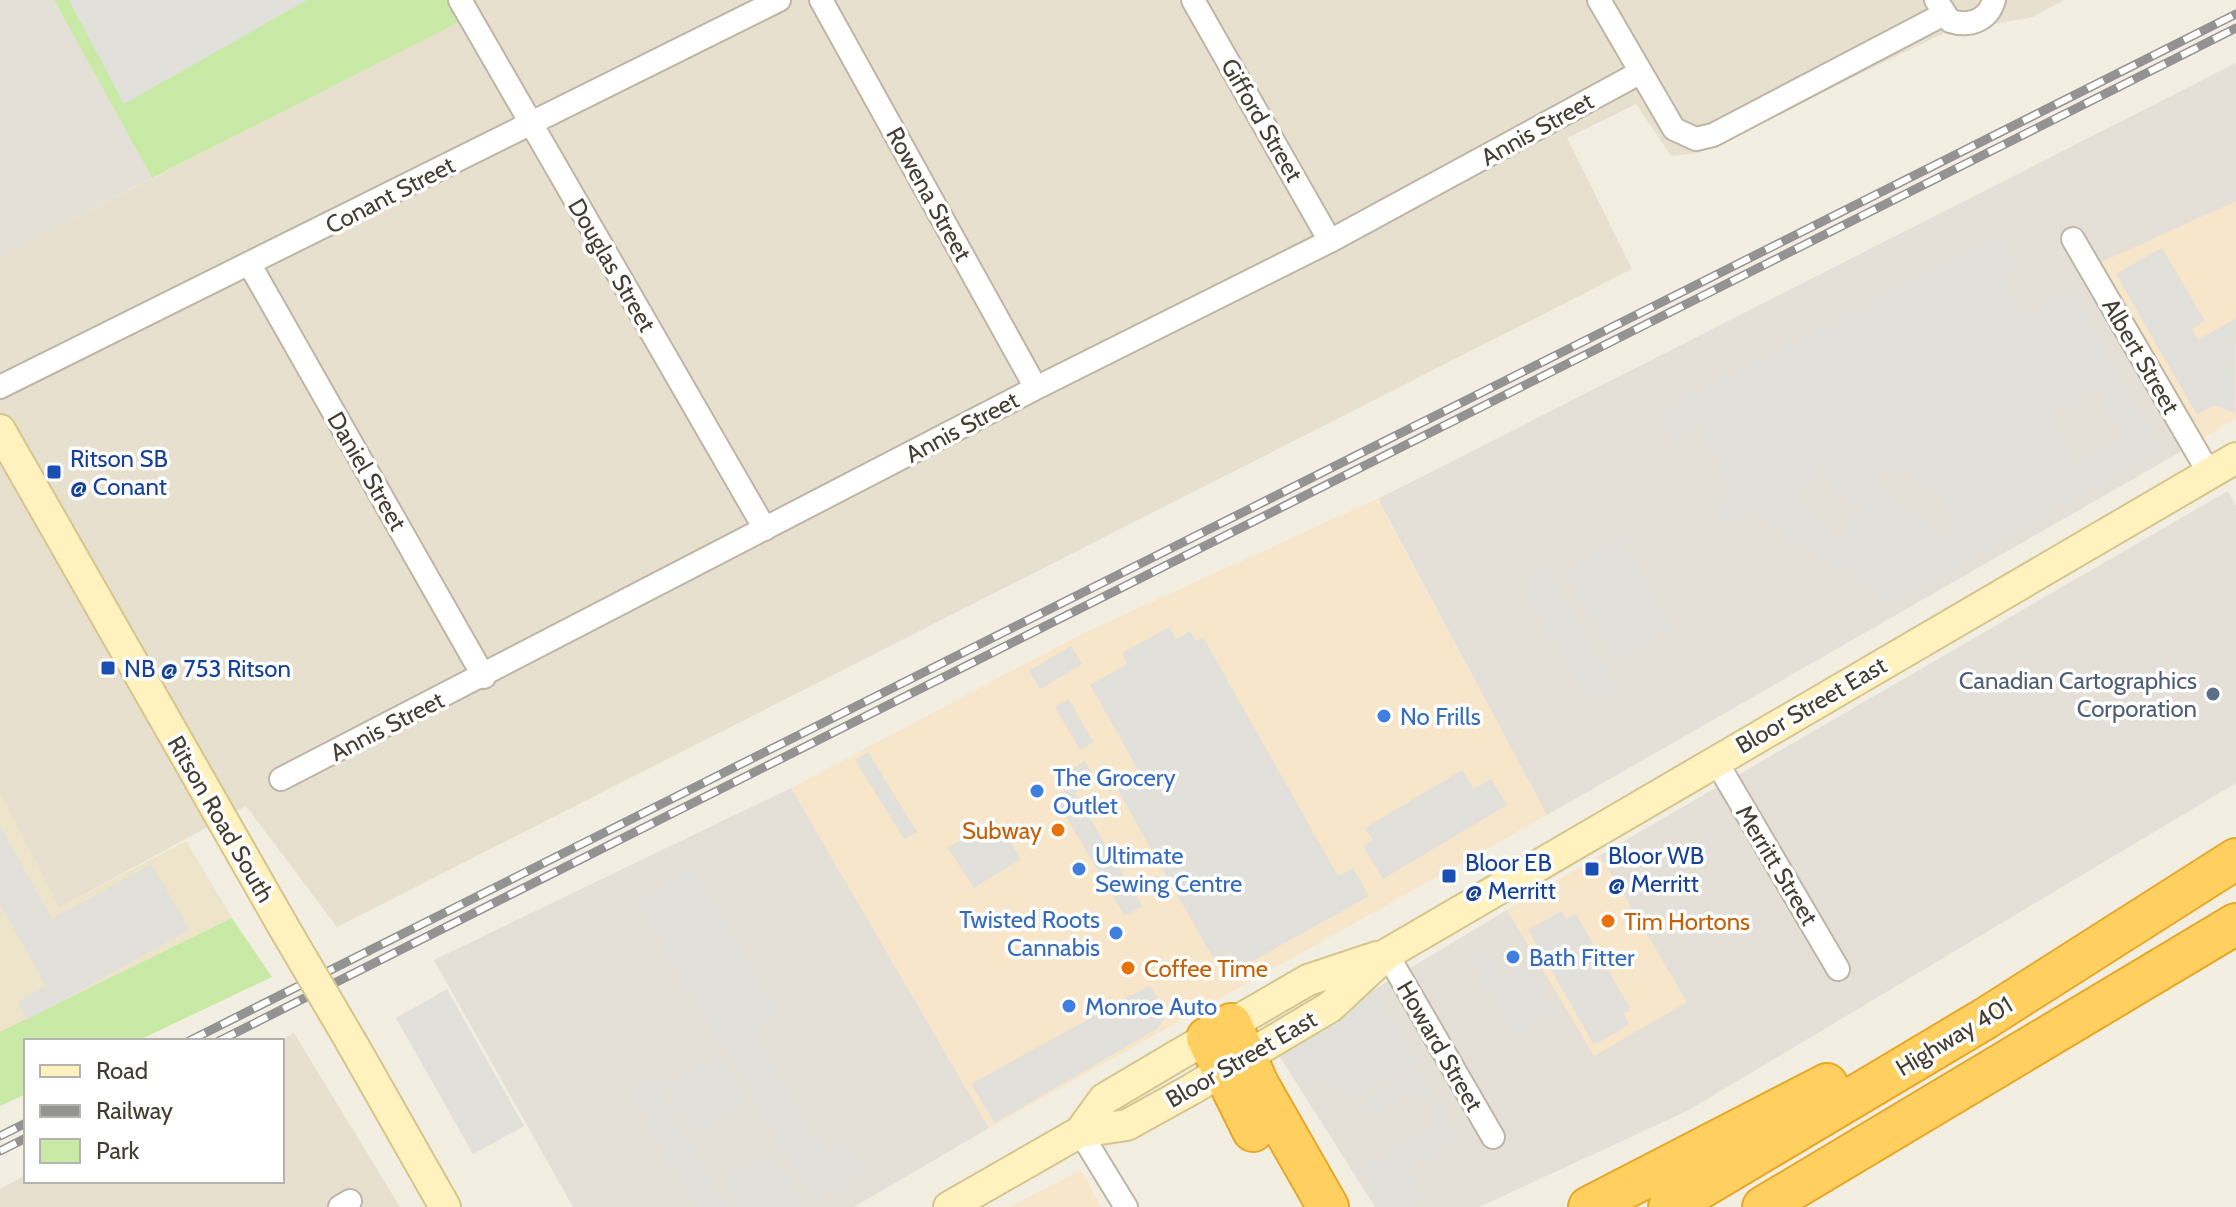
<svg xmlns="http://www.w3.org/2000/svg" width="2236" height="1207" font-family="Cabin,sans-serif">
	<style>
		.residential { fill: #e7e0cf }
		.commercial { fill: #f7e6ca }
		.industrial { fill: #e4dfd7 }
		.education { fill: #ede4ca }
		.green { fill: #c9eaa7 }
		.parking { fill: #e2e0db; fill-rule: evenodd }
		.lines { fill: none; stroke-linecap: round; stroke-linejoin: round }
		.street-casing { stroke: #beb6a4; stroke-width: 26 }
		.secondary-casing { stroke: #d5c58e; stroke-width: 34 }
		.highway-casing { stroke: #e7a727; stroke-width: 44 }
		.street { stroke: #fff; stroke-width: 22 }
		.secondary { stroke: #fff2bf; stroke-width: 30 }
		.highway { stroke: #ffd060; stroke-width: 40 }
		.rail-casing { stroke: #939393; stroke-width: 9 }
		.rail { stroke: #fff; stroke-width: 6; stroke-dasharray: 18; stroke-linecap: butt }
		.secondary-bridge-casing { stroke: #d5c58e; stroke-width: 34; stroke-linecap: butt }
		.secondary-bridge { stroke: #fff2bf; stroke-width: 30 }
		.transit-dot { fill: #1a4fb4; stroke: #fff; stroke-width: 3 }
		.service-dot { fill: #5c6f8a; stroke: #fff; stroke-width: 3 }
		.shop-dot { fill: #3f7fe0; stroke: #fff; stroke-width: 3 }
		.food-dot { fill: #e8710a; stroke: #fff; stroke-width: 3 }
		.labels { text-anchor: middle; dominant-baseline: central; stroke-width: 7; stroke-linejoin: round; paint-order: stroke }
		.street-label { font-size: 24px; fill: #443e32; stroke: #fff }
		.transit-label { font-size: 24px; fill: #164399; stroke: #fff; text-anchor: start }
		.service-label { font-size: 24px; fill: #4e5e75; stroke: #fff; text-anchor: end }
		.shop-label { font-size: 24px; fill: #366cbe; stroke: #fff; text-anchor: start }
		.food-label { font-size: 24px; fill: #c56008; stroke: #fff; text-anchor: start }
	</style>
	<rect width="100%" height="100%" fill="#f2eee2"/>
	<path class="residential" d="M 456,0 L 2064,0 L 2033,17 L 1944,33 L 1698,153 L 1671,156 L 1636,104 L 1567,138 L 1632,269 L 337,927 L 246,806 L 59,908 L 0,793 L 0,256 L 466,18 Z
		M 294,1033 L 400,1207 L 0,1207 L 0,1189 L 26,1175 L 26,1181 L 282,1181 L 282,1041 L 279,1041 Z"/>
	<path class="commercial" d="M 2236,201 L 2236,418 L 2196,443 L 2096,263 Z
		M 1377,499 L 1547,815 L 989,1128 L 791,788 L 1082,634 Z
		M 1600,855 L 1687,1002 L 1593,1057 L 1507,910 Z
		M 1081,1170 L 1101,1207 L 1009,1207 Z"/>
	<path class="industrial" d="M 0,0 L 54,0 L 152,178 L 0,256 Z
		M 2236,63 L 2236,201 L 2097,264 L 2196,443 L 1547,815 L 1378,499 Z
		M 2228,491 L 2236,506 L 2236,783 L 1687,1111 L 1479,1207 L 1375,1207 L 1275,1049 L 1507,910 L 1594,1056 L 1687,1002 L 1600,855 Z
		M 791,788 L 989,1128 L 854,1207 L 573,1207 L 434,960 Z"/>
	<path class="education" d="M 0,793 L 59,908 L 186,841 L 232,918 L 0,1036 Z"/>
	<path class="green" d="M 54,0 L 456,0 L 467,18 L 152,178 Z
		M 232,918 L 272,977 L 137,1041 L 26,1041 L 26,1094 L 0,1106 L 0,1032 Z"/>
	<path class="parking" d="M 69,0 L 307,0 L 124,104 Z
		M 2000,235 L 2018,268 L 2001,276 L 2021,317 L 2070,289 L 2161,449 L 1893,604 L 1749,511 L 1724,525 L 1712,502 L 1733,489 L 1701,424 L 1673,440 L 1657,413 ZM 2096,389 L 2122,438 L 2074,463 L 2049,414 ZM 1893,463 L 1958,511 L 1942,534 L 1876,485 ZM 1819,473 L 1862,509 L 1840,536 L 1796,500 Z
		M 2162,248 L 2205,321 L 2192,329 L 2198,340 L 2236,318 L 2235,413 L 2214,405 L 2197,415 L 2116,274 Z
		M 1621,538 L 1672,628 L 1615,660 L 1563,571 Z
		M 1546,568 L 1616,689 L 1591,703 L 1521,583 Z
		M 1169,627 L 1176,639 L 1190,631 L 1196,641 L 1203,637 L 1338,876 L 1353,868 L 1369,896 L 1238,969 L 1230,953 L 1215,961 L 1116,787 L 1140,773 L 1090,685 L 1127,664 L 1122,653 Z
		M 1071,646 L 1082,664 L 1040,689 L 1029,671 Z
		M 1069,699 L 1093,742 L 1080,750 L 1055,707 Z
		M 868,752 L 917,832 L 904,839 L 855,760 Z
		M 1085,761 L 1096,779 L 1075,793 L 1142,906 L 1125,916 L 1054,797 L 1066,790 L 1058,777 Z
		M 1462,770 L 1474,789 L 1491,779 L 1507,805 L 1383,879 L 1363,846 L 1373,840 L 1365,828 Z
		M 995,818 L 1021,859 L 974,888 L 948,848 Z
		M 0,826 L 52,919 L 152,864 L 189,930 L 27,1020 L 17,1002 L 46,986 L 0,904 Z
		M 692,868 L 779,1015 L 752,1031 L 824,1153 L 847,1141 L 865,1171 L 813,1201 L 637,901 Z
		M 1561,911 L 1566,919 L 1576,914 L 1631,1010 L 1624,1014 L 1629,1025 L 1594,1045 L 1528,930 Z
		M 1485,948 L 1504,978 L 1527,964 L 1556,1010 L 1515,1034 L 1469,958 Z
		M 1150,985 L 1166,1014 L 1158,1028 L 995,1123 L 971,1084 Z
		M 447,989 L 524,1126 L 473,1154 L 396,1018 Z
		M 1376,993 L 1416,1062 L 1360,1096 L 1316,1081 L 1305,1087 L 1284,1048 Z
		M 722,1054 L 748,1103 L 689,1135 L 663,1086 Z
		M 1418,1069 L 1459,1138 L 1406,1169 L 1424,1199 L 1411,1207 L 1380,1207 L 1358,1169 L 1439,1121 L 1420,1089 L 1367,1119 L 1358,1104 Z
		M 651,1076 L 726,1207 L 696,1207 L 628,1089 Z
		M 771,1152 L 804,1206 L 739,1207 L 723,1181 Z"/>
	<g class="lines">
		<defs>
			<path id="street" d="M 460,0 L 765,529
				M 821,0 L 1036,388
				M 1193,0 L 1330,241
				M 1599,0 L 1674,129 L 1696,139 L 1713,135 L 1944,14
				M 1936,0 L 1950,21 C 1969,27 1988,21 1994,0
				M 2073,239 L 2209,473
				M 250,265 L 484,677
				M 0,387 L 779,0
				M 1716,761 L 1838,969
				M 281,779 L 1036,388 L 1330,241 L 1641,72
				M 1387,954 L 1493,1137
				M 1080,1132 L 1126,1207
				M 340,1207 L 350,1201"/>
			<path id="secondary" d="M 0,430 L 283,926
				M 353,1045 L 445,1207
				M 1080,1132 L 1104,1099 L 1175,1057 L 1308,980 L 1377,957
				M 949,1207 L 1080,1132 L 1127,1125 L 1192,1089 L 1330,1007 L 1387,954 L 2236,458"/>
			<path id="highway" d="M 1231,1024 L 1259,1086 L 1328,1207
				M 1207,1038 L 1253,1131
				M 1589,1207 L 1827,1084
				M 1669,1207 L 1986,1018 L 2236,859
				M 1763,1207 L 2236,924"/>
		</defs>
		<use href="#street" class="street-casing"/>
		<use href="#secondary" class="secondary-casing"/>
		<use href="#highway" class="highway-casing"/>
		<use href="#street" class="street"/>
		<use href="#secondary" class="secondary"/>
		<use href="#highway" class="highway"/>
		<defs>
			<path id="rail" d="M 189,1041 L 2236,14
				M 219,1041 L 2236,28
				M 0,1136 L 26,1123
				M 0,1151 L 26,1138"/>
		</defs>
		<use href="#rail" class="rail-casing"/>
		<use href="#rail" class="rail"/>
		<defs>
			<path id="secondary-bridge" d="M 283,926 L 353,1045"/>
		</defs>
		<use href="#secondary-bridge" class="secondary-bridge-casing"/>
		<use href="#secondary-bridge" class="secondary-bridge"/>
	</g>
	<g class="transit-dot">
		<rect x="46" y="464" width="16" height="16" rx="4"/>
		<rect x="100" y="660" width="16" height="16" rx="4"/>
		<rect x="1584" y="861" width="16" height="16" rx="4"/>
		<rect x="1441" y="868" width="16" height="16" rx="4"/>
	</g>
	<circle class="service-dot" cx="2213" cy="694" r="8"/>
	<g class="shop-dot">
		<circle cx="1384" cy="716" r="8"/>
		<circle cx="1037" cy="791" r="8"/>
		<circle cx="1079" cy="869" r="8"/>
		<circle cx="1116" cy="933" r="8"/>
		<circle cx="1513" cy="957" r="8"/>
		<circle cx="1069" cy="1006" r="8"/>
	</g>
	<g class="food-dot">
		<circle cx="1058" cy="830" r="8"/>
		<circle cx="1608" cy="921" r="8"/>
		<circle cx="1128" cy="968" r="8"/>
	</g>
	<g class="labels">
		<g class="street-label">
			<text transform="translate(1262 120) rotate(60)">Gifford Street</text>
			<text transform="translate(1537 129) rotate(-29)">Annis Street</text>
			<text transform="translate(929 194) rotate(61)">Rowena Street</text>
			<text transform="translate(390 195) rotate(-27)">Conant Street</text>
			<text transform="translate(612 265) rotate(60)">Douglas Street</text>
			<text transform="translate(2141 356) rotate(60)">Albert Street</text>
			<text transform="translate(962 427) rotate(-28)">Annis Street</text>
			<text transform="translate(367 471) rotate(60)">Daniel Street</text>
			<text transform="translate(1811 705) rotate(-30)">Bloor Street East</text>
			<text transform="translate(387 726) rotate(-27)">Annis Street</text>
			<text transform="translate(221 819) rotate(60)">Ritson Road South</text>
			<text transform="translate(1777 865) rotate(59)">Merritt Street</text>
			<text transform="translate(1954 1036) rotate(-31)">Highway 401</text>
			<text transform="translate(1440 1046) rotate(60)">Howard Street</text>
			<text transform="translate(1241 1059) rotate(-30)">Bloor Street East</text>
		</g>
		<g class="transit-label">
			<text x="70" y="458">Ritson SB<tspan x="70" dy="28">@ Conant</tspan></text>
			<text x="124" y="668">NB @ 753 Ritson</text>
			<text x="1608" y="855">Bloor WB<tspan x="1608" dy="28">@ Merritt</tspan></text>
			<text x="1465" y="862">Bloor EB<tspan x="1465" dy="28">@ Merritt</tspan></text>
		</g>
		<g class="service-label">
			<text x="2197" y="680">Canadian Cartographics<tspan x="2197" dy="28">Corporation</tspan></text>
		</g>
		<g class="shop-label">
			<text x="1400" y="716">No Frills</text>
			<text x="1053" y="777">The Grocery<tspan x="1053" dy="28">Outlet</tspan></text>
			<text x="1095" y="855">Ultimate<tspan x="1095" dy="28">Sewing Centre</tspan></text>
			<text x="1100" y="919" text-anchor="end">Twisted Roots<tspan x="1100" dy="28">Cannabis</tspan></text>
			<text x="1529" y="957">Bath Fitter</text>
			<text x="1085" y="1006">Monroe Auto</text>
		</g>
		<g class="food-label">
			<text x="1042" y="830" text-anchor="end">Subway</text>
			<text x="1624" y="921">Tim Hortons</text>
			<text x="1144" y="968">Coffee Time</text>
		</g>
	</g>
	<rect x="24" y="1039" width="260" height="144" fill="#ffffff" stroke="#b4b2ad" stroke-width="2"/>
	<rect x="40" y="1065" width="40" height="12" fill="#fff2bf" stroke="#b4b2ad" stroke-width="2"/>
	<text x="96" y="1079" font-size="24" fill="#443e32">Road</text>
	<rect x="40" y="1105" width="40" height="12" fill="#939393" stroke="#b4b2ad" stroke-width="2"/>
	<text x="96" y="1119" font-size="24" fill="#443e32">Railway</text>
	<rect x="40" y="1139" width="40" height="24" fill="#c9eaa7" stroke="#b4b2ad" stroke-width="2"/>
	<text x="96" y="1159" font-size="24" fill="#443e32">Park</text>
</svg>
